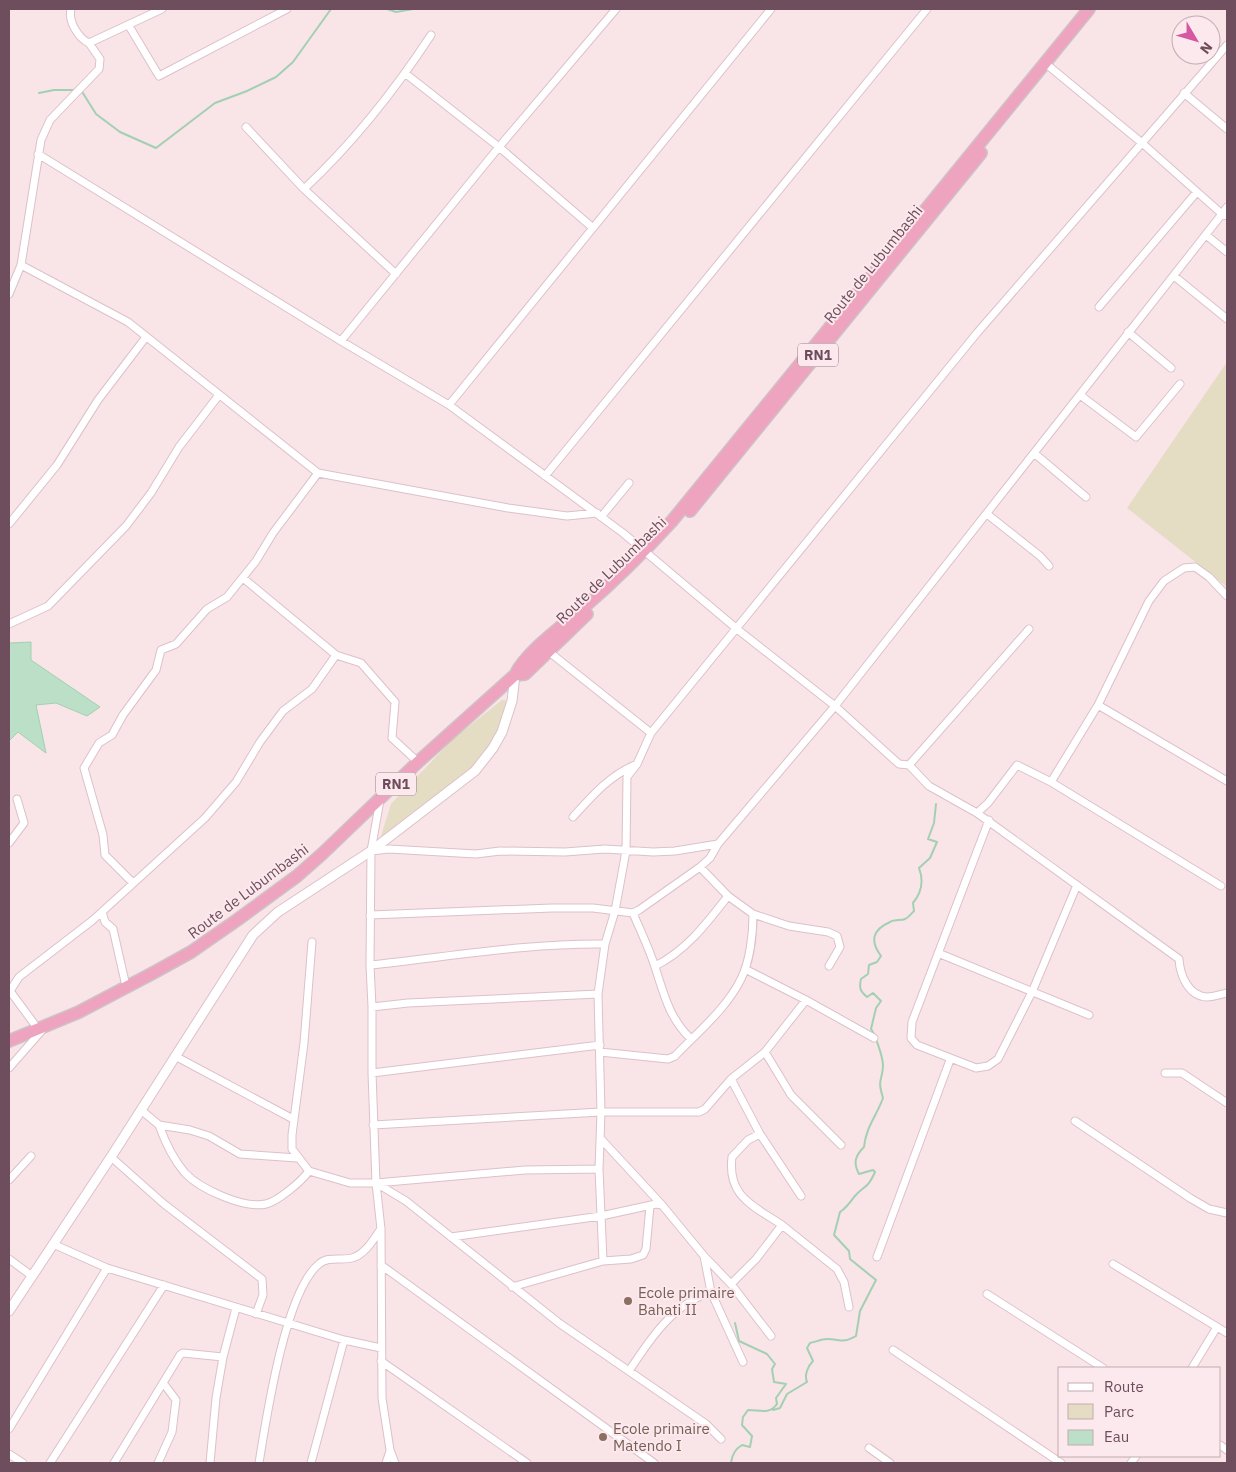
<svg xmlns="http://www.w3.org/2000/svg" width="1236" height="1472" font-family="'IBM Plex Sans',sans-serif">
	<style>
		.green { fill: #e4ddc4 }
		.water { fill: #bbdfc7; stroke: #a3d0b2 }
		.lines { fill: none; stroke-linecap: round; stroke-linejoin: round }
		.stream { stroke: #a3d0b2; stroke-width: 2 }
		.minor-casing { stroke: #dcc1ca; stroke-width: 9 }
		.tertiary-casing { stroke: #dcc1ca; stroke-width: 11 }
		.trunk-casing { stroke: #cec2c8; stroke-width: 14 }
		.minor { stroke: #fff; stroke-width: 7 }
		.tertiary { stroke: #fff; stroke-width: 9 }
		.trunk { stroke: #eea3be; stroke-width: 11 }
		.education-dot { fill: #8d6e63; stroke: #fce9ed; stroke-width: 2 }
		.labels { text-anchor: middle; dominant-baseline: central; stroke-width: 4; stroke-linejoin: round; paint-order: stroke }
		.shield { fill: #fce9ed; stroke: #997c88; stroke-width: 1 }
		.shield-label { font-size: 14px; font-weight: bold; fill: #6e4d5c }
		.street-label { font-size: 15px; fill: #6e4d5c; stroke: #fce9ed }
		.education-label { font-size: 15px; fill: #785e54; stroke: #fce9ed; text-anchor: start }
	</style>
	<rect width="100%" height="100%" fill="#f9e4e8"/>
	<path class="green" d="M 1227,362 L 1227,587 L 1127,508 Z
		M 502,700 L 509,701 L 499,735 L 473,771 L 380,839 L 391,804 L 453,739 Z"/>
	<path class="water" d="M 31,642 L 31,660 L 100,707 L 87,716 L 56,703 L 36,705 L 46,753 L 18,732 L 9,741 L 9,646 L 10,643 Z"/>
	<g class="lines">
		<path class="stream" d="M 387,9 L 396,12 L 413,9
			M 81,90 L 96,114 L 120,132 L 156,148 L 215,103 L 247,91 L 276,77 L 293,62 L 331,9
			M 39,93 L 54,90 L 76,90
			M 874,1034 L 871,1029 L 876,1008 L 881,1001 L 873,993 L 867,997 C 860,991 859,988 861,979 L 868,974 L 869,965 L 877,962 L 881,956 C 870,941 872,930 890,922 C 895,919 901,921 905,919 C 908,918 912,913 914,911 L 913,903 C 922,892 924,881 919,868 L 930,858 L 937,842 L 928,839 L 934,823 L 936,804
			M 773,1410 L 780,1408 L 787,1394 L 807,1382 C 804,1375 808,1366 813,1361 L 807,1348 L 810,1343 C 815,1342 822,1339 827,1339 C 841,1339 842,1344 856,1336 L 860,1311 L 876,1280 L 850,1259 L 849,1251 L 834,1235 L 840,1212 C 847,1207 849,1204 854,1197 C 864,1185 867,1190 875,1172 L 873,1170 L 859,1174 C 853,1163 855,1156 864,1147 C 866,1127 877,1115 883,1098 C 877,1078 882,1083 883,1066 C 883,1057 879,1048 876,1039
			M 731,1463 C 732,1455 735,1449 742,1445 L 750,1447 L 752,1436 L 742,1425 L 743,1417 L 748,1410 C 760,1410 769,1415 777,1404 L 776,1398 L 786,1384 L 774,1382 L 772,1369 L 775,1364 L 767,1354 L 739,1341 L 735,1323"/>
		<defs>
			<path id="minor" d="M 71,9 C 68,21 78,38 89,43 L 162,9
				M 129,26 L 159,76 L 287,9
				M 406,74 L 499,147 L 593,228
				M 1184,93 L 1227,129
				M 246,127 L 304,189 L 396,274
				M 38,154 L 341,341 L 449,405 L 623,533 L 737,629 L 835,706 L 899,764 L 909,765 L 929,786 L 977,813 L 988,803 L 1017,765 L 1051,782 L 1098,705 L 1149,601 L 1164,581 L 1184,568 L 1195,567 L 1209,577 L 1227,596
				M 304,189 C 352,144 395,90 431,35
				M 1227,207 L 1222,214 L 1227,216
				M 1206,235 L 1227,252
				M 21,265 L 128,322 L 318,473 L 508,508 L 567,516 L 597,513
				M 1174,276 L 1227,319
				M 9,294 L 21,265 L 41,140 L 50,120 L 99,69 L 100,59 L 89,43
				M 1099,307 L 1196,193
				M 1128,332 L 1171,368
				M 341,341 L 499,147 L 616,9
				M 1080,395 L 1136,437 L 1180,384
				M 449,405 L 771,9
				M 1034,453 L 1086,497
				M 545,476 L 927,9
				M 987,514 L 1040,556 L 1049,566
				M 601,517 L 629,483
				M 9,524 L 57,465 L 98,400 L 146,337
				M 243,578 L 336,655
				M 9,624 L 48,606 L 126,526 L 151,493 L 179,447 L 219,395
				M 548,651 L 651,733
				M 1098,705 L 1227,781
				M 909,765 L 1029,629
				M 1051,782 L 1221,886
				M 380,800 L 371,851 L 370,965 L 372,1007 L 372,1073 L 376,1183 L 381,1229 L 382,1398 L 390,1450 L 395,1463
				M 977,813 L 1179,959 C 1180,975 1188,996 1207,997 C 1214,997 1221,994 1227,993
				M 573,817 C 592,796 609,776 635,765
				M 989,820 L 912,1022 L 911,1038 L 917,1045 L 976,1068 L 988,1066 L 998,1059 L 1032,992 L 1077,885
				M 9,843 L 24,823 L 17,799
				M 371,851 L 389,849 L 476,854 L 500,851 L 565,852 L 605,849 L 653,852 L 675,851 L 718,844
				M 133,883 L 105,855 L 103,835 L 84,768 L 99,743 L 112,735 L 123,715 L 156,670 L 161,650 L 176,644 L 207,609 L 227,597 L 256,561 L 273,533 L 318,473
				M 102,912 L 105,922 L 113,929 L 126,986
				M 633,913 C 640,930 649,948 655,967 C 664,994 669,1018 691,1039
				M 753,914 L 789,926 L 828,932 L 837,936 L 840,947 L 829,966
				M 370,915 L 552,908 L 593,908 L 633,913 L 639,910 L 700,867 L 710,858 L 718,844 L 835,706 L 1222,214 L 1142,143 L 1045,63
				M 312,942 L 304,1043 L 292,1135 L 292,1149 L 309,1171 L 350,1183 L 376,1183 L 525,1170 L 599,1169
				M 938,953 L 1089,1015
				M 370,965 C 448,957 526,943 605,944
				M 655,966 C 686,951 707,923 728,896 L 700,867
				M 745,969 L 806,1000 L 874,1038
				M 372,1007 L 408,1003 L 598,994
				M 38,1029 L 10,991 L 19,977 L 93,920 L 205,818 L 236,782 L 260,742 L 283,711 L 312,689 L 336,655 L 361,663 L 395,702 L 392,738 L 418,762
				M 600,1052 L 668,1059 L 675,1056 C 697,1033 727,1008 741,979 C 750,961 753,934 753,914 L 728,896
				M 765,1052 L 791,1095 L 841,1145
				M 175,1056 L 293,1119
				M 9,1068 L 44,1028
				M 372,1073 L 600,1045
				M 1165,1073 L 1182,1073 L 1227,1103
				M 731,1079 L 760,1134 L 801,1196
				M 141,1110 L 159,1125 L 190,1130 L 209,1136 L 240,1154 L 297,1158
				M 1075,1121 L 1190,1198 L 1209,1209 L 1227,1213
				M 159,1125 C 165,1142 173,1159 185,1173 C 200,1189 244,1209 266,1204 C 278,1201 301,1182 309,1171
				M 373,1125 L 601,1112 L 699,1112 L 705,1109 L 731,1079 L 765,1052 L 806,1000
				M 760,1134 L 748,1140 L 732,1157 C 727,1197 754,1206 782,1225
				M 601,1139 L 662,1205
				M 111,1157 L 164,1204 L 262,1279 L 263,1295 L 256,1314
				M 9,1180 L 31,1156
				M 376,1183 L 406,1201 L 559,1323 L 706,1424 L 721,1439
				M 451,1237 L 601,1216 L 656,1204 L 662,1205 L 704,1256 L 731,1284 L 771,1336
				M 53,1244 L 107,1268 L 344,1340 L 381,1348
				M 704,1256 L 711,1292 L 743,1362
				M 877,1257 L 950,1060
				M 9,1259 L 32,1276
				M 603,1261 L 599,1169 L 601,1112 L 598,994 L 605,944 L 615,911 L 626,851 L 627,777 L 637,764 L 651,733 L 977,333 L 1227,45
				M 1113,1264 L 1227,1333
				M 381,1265 L 654,1463
				M 731,1284 L 756,1259 L 782,1225 L 837,1269 L 844,1282 L 849,1307
				M 512,1287 L 603,1261 L 631,1259 L 643,1255 L 646,1249 L 650,1206
				M 987,1294 L 1103,1368
				M 893,1350 L 1061,1463
				M 381,1361 L 527,1463
				M 1192,1368 L 1217,1327
				M 629,1371 C 650,1339 673,1304 711,1292
				M 9,1429 L 107,1268
				M 1220,1445 L 1227,1450
				M 869,1448 L 890,1463
				M 9,1454 L 23,1463
				M 50,1463 L 164,1285
				M 114,1463 L 180,1355 L 183,1353 L 223,1357
				M 158,1463 L 172,1432 L 176,1400 L 164,1384
				M 210,1463 L 216,1398 L 223,1357 L 236,1308
				M 259,1463 C 266,1420 285,1291 319,1264 C 329,1255 344,1262 355,1257 C 367,1252 374,1238 381,1229
				M 311,1463 L 344,1340
				M 386,1463 L 390,1451
				M 1131,1463 L 1136,1456"/>
			<path id="tertiary" d="M 9,1311 L 111,1157 L 253,935 L 278,912 L 371,851 L 475,771 L 493,748 L 502,732 L 512,701 L 515,675"/>
			<path id="trunk" d="M 690,511 L 981,153
				M 515,675 L 525,674 L 587,614
				M 9,1041 L 79,1012 L 153,973 L 191,952 L 237,920 L 297,876 L 322,854 L 418,762 L 515,675 C 526,652 561,627 581,610 C 613,582 643,553 672,521 L 1089,9"/>
		</defs>
		<use href="#minor" class="minor-casing"/>
		<use href="#tertiary" class="tertiary-casing"/>
		<use href="#trunk" class="trunk-casing"/>
		<use href="#minor" class="minor"/>
		<use href="#tertiary" class="tertiary"/>
		<use href="#trunk" class="trunk"/>
	</g>
	<g class="education-dot">
		<circle cx="628" cy="1301" r="5"/>
		<circle cx="603" cy="1437" r="5"/>
	</g>
	<g class="labels">
		<g class="shield">
			<rect x="798" y="343.5" width="40" height="23" rx="4"/>
			<rect x="376" y="772.5" width="40" height="23" rx="4"/>
		</g>
		<g class="shield-label">
			<text x="818" y="355">RN1</text>
			<text x="396" y="784">RN1</text>
		</g>
		<g class="street-label">
			<text transform="translate(873 264) rotate(-51)">Route de Lubumbashi</text>
			<text transform="translate(611 570) rotate(-44)">Route de Lubumbashi</text>
			<text transform="translate(248 891) rotate(-37)">Route de Lubumbashi</text>
		</g>
		<g class="education-label">
			<text x="638" y="1292">Ecole primaire<tspan x="638" dy="17">Bahati II</tspan></text>
			<text x="613" y="1428">Ecole primaire<tspan x="613" dy="17">Matendo I</tspan></text>
		</g>
	</g>
	<rect width="1236" height="1472" fill="none" stroke="#6e4d5c" stroke-width="20"/>
	<rect x="1058" y="1367" width="162" height="90" fill="#fce9ed" stroke="#c3abb3"/>
	<rect x="1068" y="1383" width="25" height="8" fill="#ffffff" stroke="#c3abb3"/>
	<text x="1104" y="1392" font-size="15" fill="#6e4d5c">Route</text>
	<rect x="1068" y="1404" width="25" height="15" fill="#e4ddc4" stroke="#c3abb3"/>
	<text x="1104" y="1417" font-size="15" fill="#6e4d5c">Parc</text>
	<rect x="1068" y="1430" width="25" height="15" fill="#bbdfc7" stroke="#c3abb3"/>
	<text x="1104" y="1442" font-size="15" fill="#6e4d5c">Eau</text>
	<g transform="translate(1196 40) rotate(128)"><circle r="24" fill="#fce9ed" stroke="#c3abb3"/>
	<path d="M0-4L9 19L0 12L-9 19Z" fill="#d458a2"/>
	<text y="-8" font-size="14" font-weight="bold" text-anchor="middle" fill="#6e4d5c">N</text>
	</g>
</svg>
